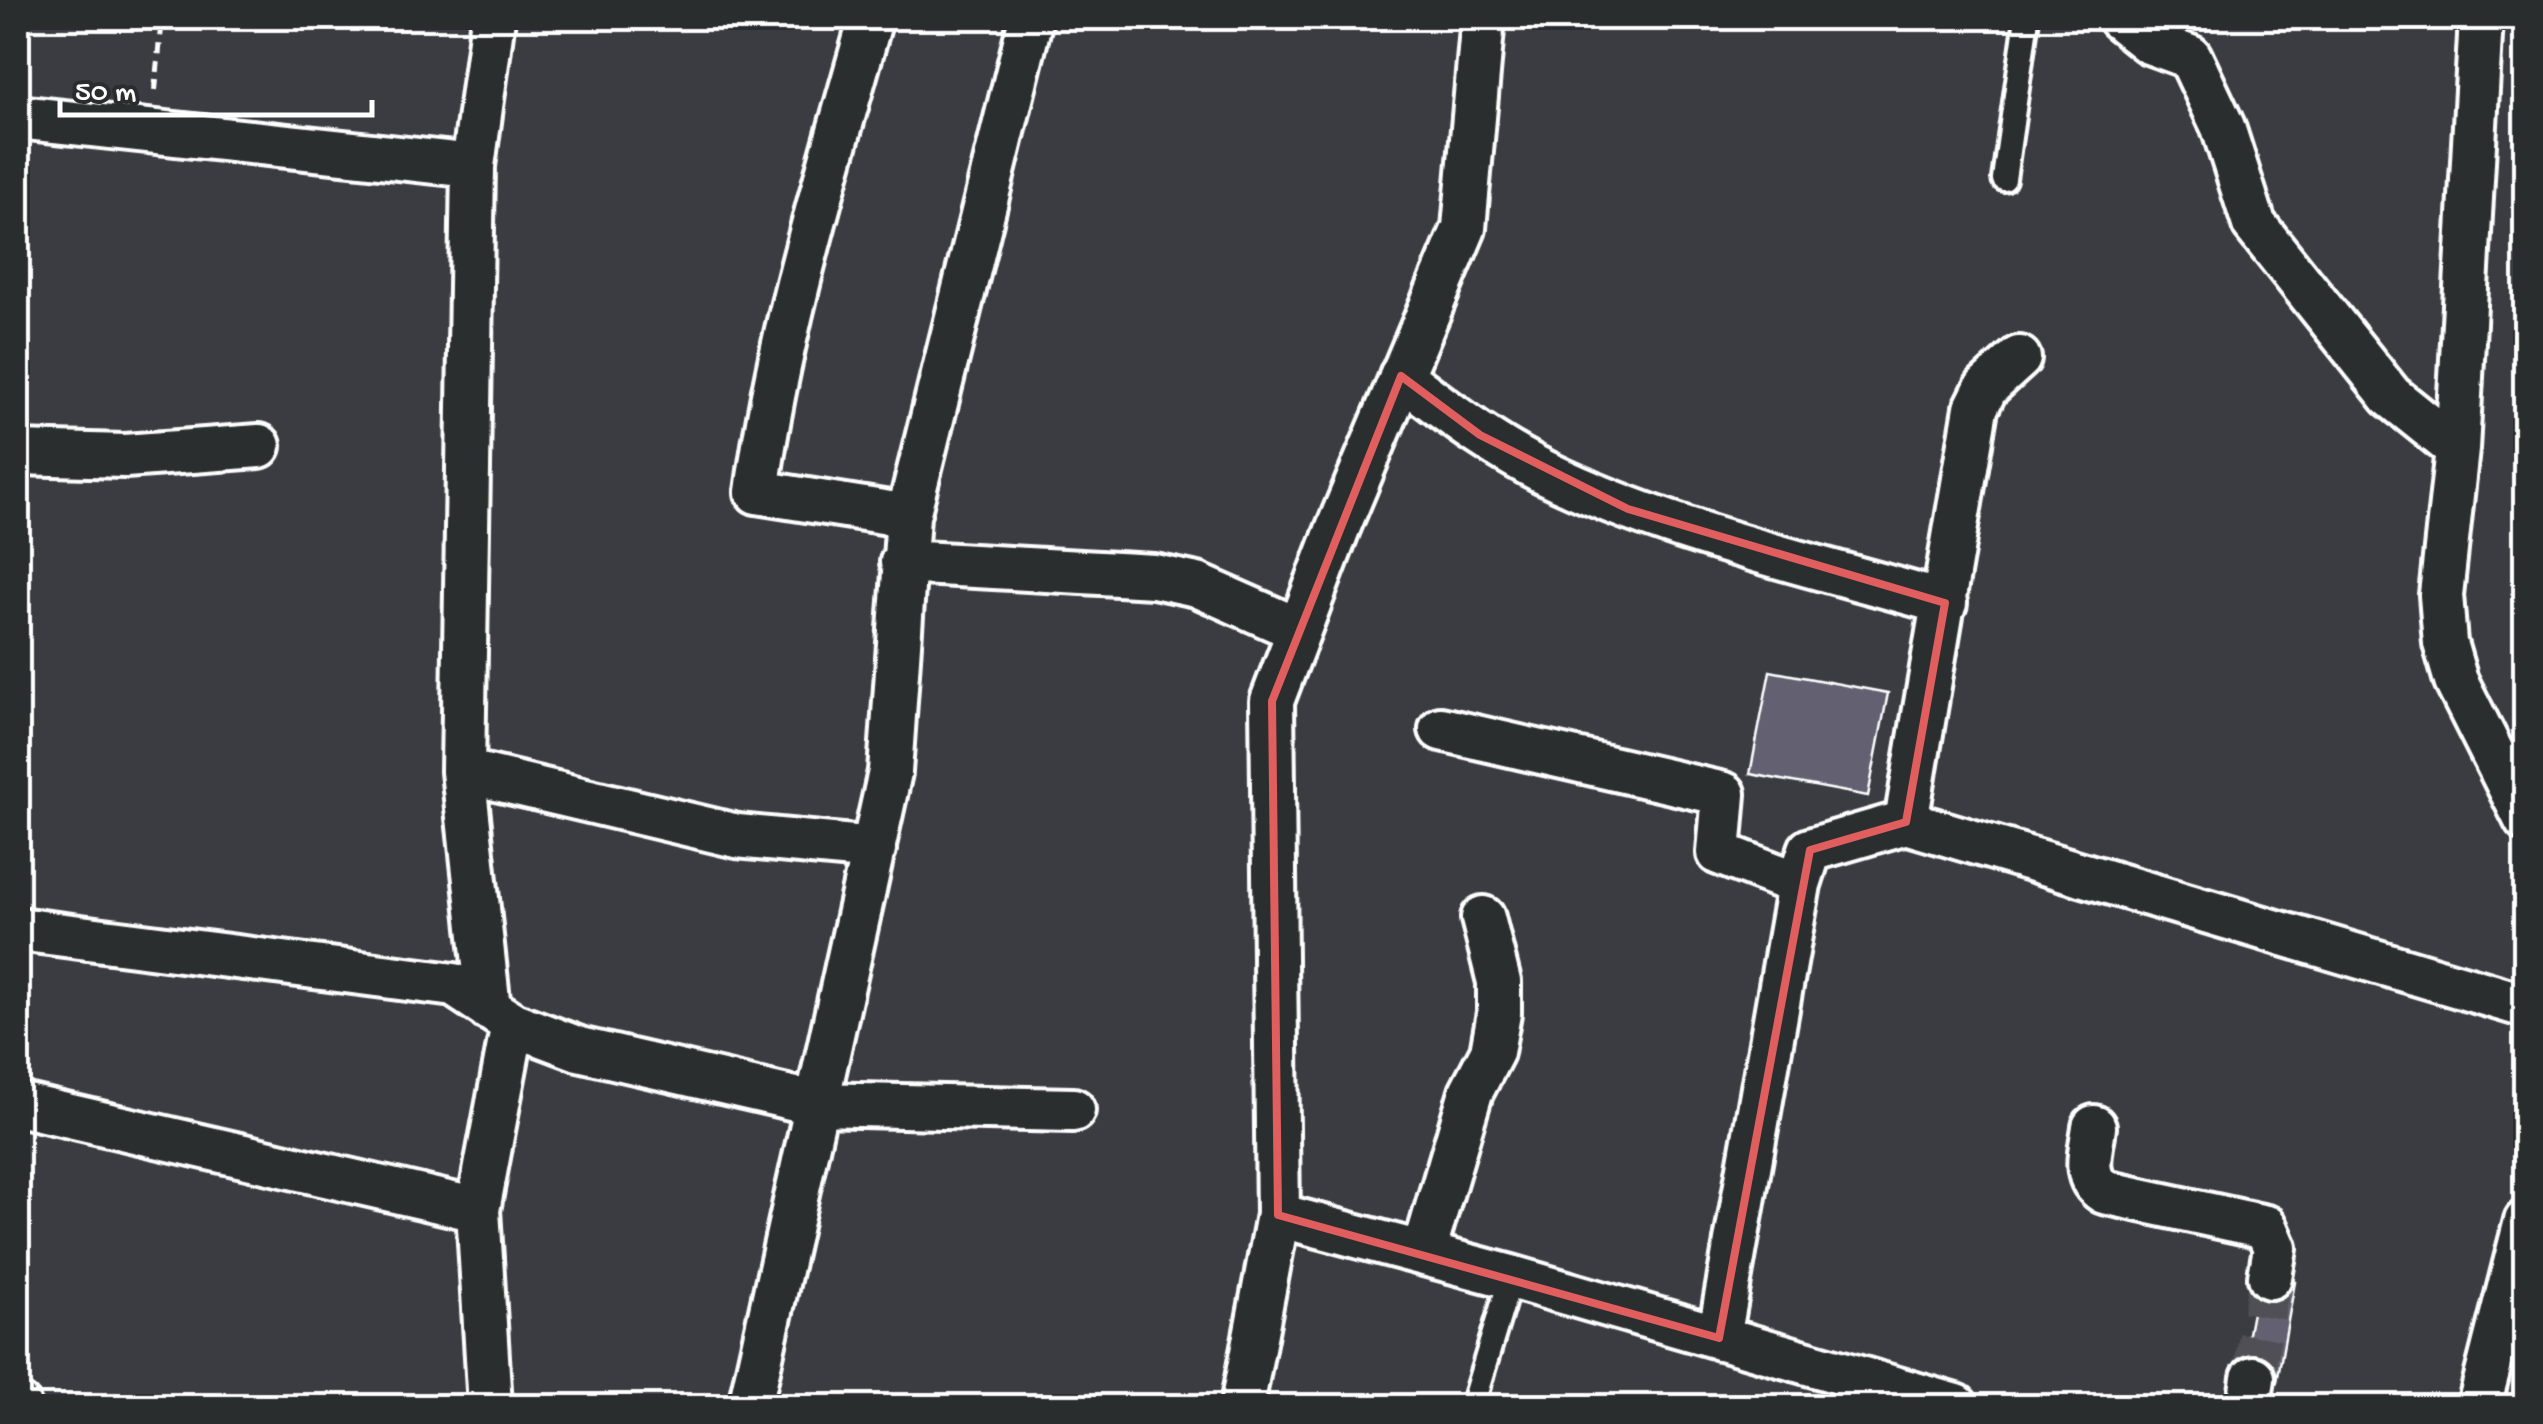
<svg xmlns="http://www.w3.org/2000/svg" width="2543" height="1424" font-family="'Gochi Hand',sans-serif">
	<style>
		.building { fill: #636072; stroke: #fff; stroke-width: 2.5 }
		.lines { fill: none; stroke-linecap: round; stroke-linejoin: round }
		.minor-tunnel { stroke: #4f5055; stroke-width: 42; stroke-dasharray: 42 21; stroke-linecap: butt }
		.service-casing { stroke: #fff; stroke-width: 30 }
		.minor-casing { stroke: #fff; stroke-width: 50 }
		.path { stroke: #fff; stroke-width: 6; stroke-dasharray: 10 8; stroke-linecap: butt }
		.service { stroke: #2a2d2e; stroke-width: 22 }
		.minor { stroke: #2a2d2e; stroke-width: 42 }
		.marked { fill: none; stroke: #e05e5e; stroke-width: 8; stroke-linejoin: round }
	</style>
	<rect width="100%" height="100%" fill="#3b3c42"/>
	<filter id="ink" filterUnits="userSpaceOnUse"><feTurbulence type="fractalNoise" baseFrequency=".01" numOctaves="2"/><feDisplacementMap in="SourceGraphic" scale="20" xChannelSelector="R" yChannelSelector="G"/><feConvolveMatrix kernelMatrix="1 2 1 2 8 2 1 2 1" color-interpolation-filters="sRGB"/></filter>
	<g filter="url(#ink)">
		<path class="building" d="M 1770,671 L 1888,693 L 1868,796 L 1750,774 Z
			M 2259,1275 L 2295,1282 L 2277,1382 L 2240,1376 Z"/>
		<g class="lines">
			<path class="minor-tunnel" d="M 2253,1378 L 2270,1277"/>
			<defs>
				<path id="service" d="M 2004,179 L 2027,18
					M 2498,760 L 2526,749
					M 1472,1406 L 1511,1277"/>
				<path id="minor" d="M 871,18 C 827,175 779,330 757,492 L 908,516
					M 2119,18 L 2149,42 L 2190,57 L 2223,127 L 2254,224 L 2391,396 L 2457,449
					M 2481,18 L 2457,449 L 2441,595 L 2445,643 L 2456,681 L 2526,820
					M 18,117 L 473,166
					M 1401,376 C 1451,415 1503,454 1561,480 C 1682,536 1817,566 1945,603
					M 18,453 L 125,456 L 259,446
					M 902,562 L 1154,576 L 1197,585 L 1299,630
					M 1441,729 L 1724,794 L 1719,853 L 1799,884
					M 463,771 L 737,836 L 874,849
					M 1906,822 L 1976,408 L 1986,388 L 2019,358
					M 18,929 L 454,985 L 513,1024 L 579,1049 L 817,1104 L 1073,1110
					M 489,1009 L 463,771 L 473,166 L 493,18
					M 18,1104 L 478,1210
					M 2094,1127 C 2091,1151 2081,1177 2104,1192 L 2266,1227 L 2275,1248 L 2270,1277
					M 1278,1215 L 1511,1277 L 1956,1406
					M 1424,1252 L 1471,1092 L 1492,1052 L 1499,1013 L 1499,982 L 1483,918
					M 1719,1338 L 1799,884 L 1810,850 L 1906,822 L 2526,1006
					M 18,1406 L 19,1406
					M 490,1406 L 478,1210 L 513,1024
					M 750,1406 L 890,772 L 908,516 L 1031,18
					M 1242,1406 L 1278,1215 L 1272,701 L 1338,528 L 1464,228 L 1483,18
					M 2249,1406 L 2253,1378
					M 2479,1406 L 2526,1221"/>
			</defs>
			<use href="#service" class="service-casing"/>
			<use href="#minor" class="minor-casing"/>
			<path class="path" d="M 155,90 L 162,18"/>
			<use href="#service" class="service"/>
			<use href="#minor" class="minor"/>
		</g>
	</g>
	<path class="marked" d="M 1401,376 L 1480,435 L 1628,509 L 1945,603 L 1906,822 L 1810,850 L 1719,1338 L 1278,1215 L 1272,701 Z"/>
	<rect width="2543" height="1424" fill="none" stroke="#2a2d2e" stroke-width="60"/>
	<rect x="30" y="30" width="2483" height="1364" fill="none" stroke="#fff" stroke-width="4" filter="url(#ink)"/>
	<path d="M60 100v15h312v-15" fill="none" stroke="#ffffff" stroke-width="5"/>
	<text x="75" y="100" font-size="30" fill="#ffffff" stroke="#2a2d2e" stroke-width="8" paint-order="stroke">50 m</text>
</svg>
